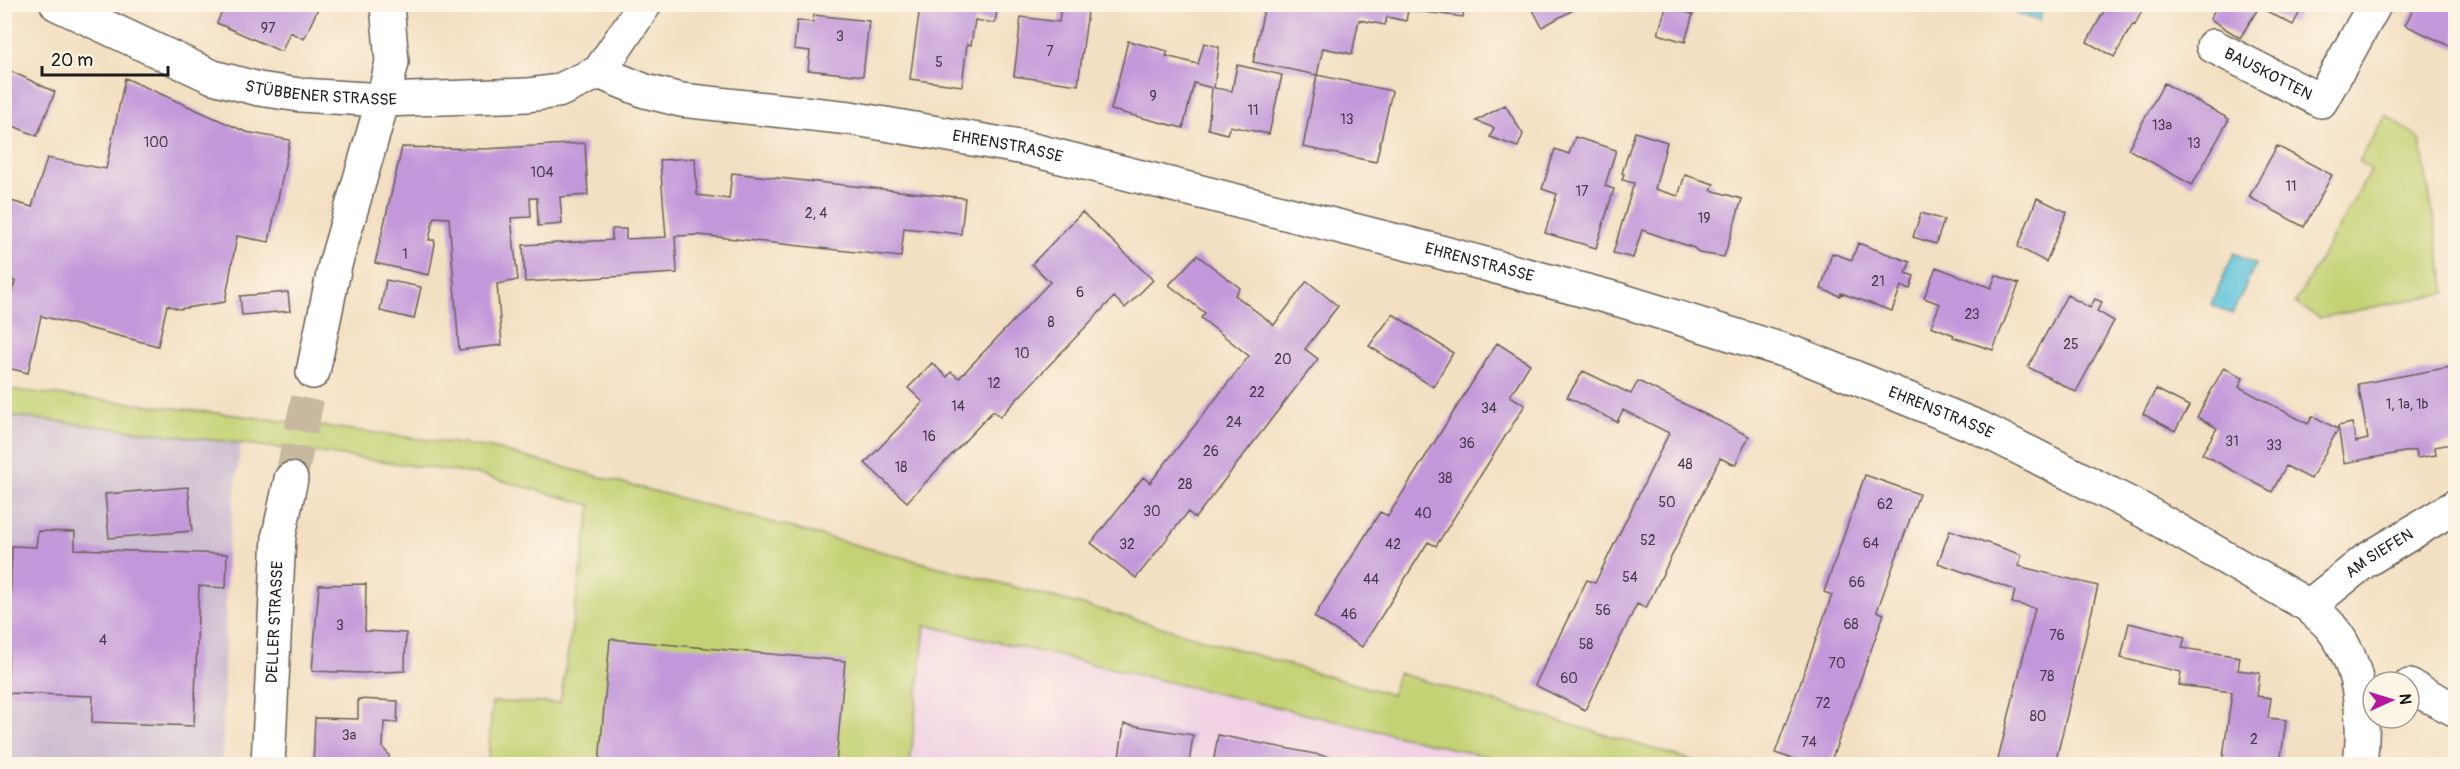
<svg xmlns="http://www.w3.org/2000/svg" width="2460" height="769" font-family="Pangolin,sans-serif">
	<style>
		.built { fill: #f1d0e3 }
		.industrial { fill: #cebed1 }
		.green { fill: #c4d274; stroke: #707748; stroke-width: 1.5 }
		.water { fill: #5ec3db; stroke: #3d707c; stroke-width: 1.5 }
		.building { fill: #c398da }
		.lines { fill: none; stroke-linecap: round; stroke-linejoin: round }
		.minor-tunnel { stroke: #c8b8a0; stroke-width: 33; stroke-dasharray: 33 16; stroke-linecap: butt }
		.minor-casing { stroke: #676056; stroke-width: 36 }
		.minor { stroke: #fff; stroke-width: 33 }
		.labels { text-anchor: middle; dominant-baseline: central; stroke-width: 6; stroke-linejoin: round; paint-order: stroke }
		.number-label { font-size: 14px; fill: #463b4c }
		.street-label { font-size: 16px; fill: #1c1c1c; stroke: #fcf5e5 }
	</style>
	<rect width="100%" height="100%" fill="#fcf5e5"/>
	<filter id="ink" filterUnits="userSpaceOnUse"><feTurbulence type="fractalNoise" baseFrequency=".0167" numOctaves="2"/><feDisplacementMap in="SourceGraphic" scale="12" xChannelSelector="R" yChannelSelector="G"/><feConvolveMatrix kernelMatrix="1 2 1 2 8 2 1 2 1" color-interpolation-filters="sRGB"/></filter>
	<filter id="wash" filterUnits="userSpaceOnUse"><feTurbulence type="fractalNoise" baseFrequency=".008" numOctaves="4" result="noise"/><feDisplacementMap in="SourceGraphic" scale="24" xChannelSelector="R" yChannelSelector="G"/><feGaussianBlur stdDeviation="1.35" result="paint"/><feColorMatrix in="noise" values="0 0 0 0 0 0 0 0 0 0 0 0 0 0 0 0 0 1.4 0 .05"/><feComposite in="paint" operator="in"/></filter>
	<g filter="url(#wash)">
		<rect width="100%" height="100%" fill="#f3dfc1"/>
		<path class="built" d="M 591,505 L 925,625 L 1519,764 L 488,764 L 492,702 L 560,703 Z"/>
		<path class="industrial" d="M 5,415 L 241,443 L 227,554 L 222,764 L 5,764 Z"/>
		<path class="green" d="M 2386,115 L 2420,139 L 2446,293 L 2319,318 L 2295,303 L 2371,170 L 2359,161 Z
			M 5,389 L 244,416 L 491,448 L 1124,616 L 1392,695 L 1398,673 L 1704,764 L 1519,764 L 925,625 L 910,764 L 488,764 L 492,702 L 560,703 L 591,505 L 481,475 L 321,453 L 5,415 Z"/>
		<path class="water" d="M 1995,5 L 2044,5 L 2039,21 Z
			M 2234,253 L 2256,264 L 2232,314 L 2211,304 Z"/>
		<g id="blocks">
			<path class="building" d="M 225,4 L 320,4 L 304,39 L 290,32 L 282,51 L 280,51 L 217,23 Z
				M 939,4 L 998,4 L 995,23 L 975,20 L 971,45 L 967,44 L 962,86 L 910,79 L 920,6 L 939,8 Z
				M 1265,4 L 1464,4 L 1463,17 L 1408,10 L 1406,21 L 1387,17 L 1385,25 L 1359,20 L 1352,54 L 1323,48 L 1317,75 L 1392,91 L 1376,162 L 1303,147 L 1317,75 L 1253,62 Z
				M 1530,4 L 1584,4 L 1542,27 Z
				M 2097,4 L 2145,4 L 2135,25 L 2133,24 L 2114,57 L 2087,42 L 2105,9 Z
				M 2218,4 L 2304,4 L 2293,25 L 2259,7 L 2240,38 L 2210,19 Z
				M 2416,4 L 2456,4 L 2456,49 L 2405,25 Z
				M 1061,7 L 1088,11 L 1078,85 L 1014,76 L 1021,17 L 1059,22 Z
				M 1666,7 L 1693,14 L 1685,42 L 1658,34 Z
				M 814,15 L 869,21 L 863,76 L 808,70 L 810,51 L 794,49 L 797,21 L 813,22 Z
				M 1128,41 L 1168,51 L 1166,56 L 1198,64 L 1204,43 L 1219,47 L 1214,88 L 1232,91 L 1237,65 L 1282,75 L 1269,134 L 1230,126 L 1227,134 L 1208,129 L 1212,88 L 1194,83 L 1183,128 L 1111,110 Z
				M 4,68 L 55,92 L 37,136 L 11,125 L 4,140 Z
				M 125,78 L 246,132 L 290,140 L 269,242 L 237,236 L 225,302 L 179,309 L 167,305 L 158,346 L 41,316 L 28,373 L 4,367 L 4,319 L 15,281 L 4,278 L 4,199 L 32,207 L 47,158 L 106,169 Z
				M 2164,83 L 2229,119 L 2192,185 L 2128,149 Z
				M 1505,105 L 1523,134 L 1518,147 L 1490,137 L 1494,128 L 1476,121 Z
				M 1635,132 L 1667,142 L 1655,189 L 1678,196 L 1685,175 L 1714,184 L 1711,190 L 1742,199 L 1724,257 L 1699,253 L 1694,248 L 1642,230 L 1633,258 L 1613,253 L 1634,183 L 1622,180 L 1624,174 L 1622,173 Z
				M 1575,137 L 1616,150 L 1605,186 L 1614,189 L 1596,248 L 1545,233 L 1557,194 L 1542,189 L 1555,149 L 1569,154 Z
				M 585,143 L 588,195 L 560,197 L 562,224 L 538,226 L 537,198 L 530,198 L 531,217 L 511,218 L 518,280 L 497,284 L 502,345 L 459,350 L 449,218 L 434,217 L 429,240 L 434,240 L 435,244 L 429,275 L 375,263 L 402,147 L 485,149 Z
				M 2277,146 L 2332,175 L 2304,227 L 2249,197 Z
				M 695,158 L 697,195 L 729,199 L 732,173 L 965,198 L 961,234 L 904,228 L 901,257 L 699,235 L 675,236 L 677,273 L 525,282 L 523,245 L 612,240 L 612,229 L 626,229 L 626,239 L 666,237 L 660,160 Z
				M 2037,198 L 2067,212 L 2046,262 L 2018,247 Z
				M 1082,212 L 1153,280 L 1125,308 L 1114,297 L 1000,417 L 993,411 L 907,502 L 865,463 L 923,402 L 908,388 L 932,363 L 947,377 L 951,372 L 959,378 L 1050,282 L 1032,264 Z
				M 1921,213 L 1944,220 L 1936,244 L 1913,237 Z
				M 1858,243 L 1910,262 L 1906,273 L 1914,276 L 1910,289 L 1901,286 L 1892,311 L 1841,293 L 1840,296 L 1821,289 L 1832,253 L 1852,260 Z
				M 1197,255 L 1240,288 L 1235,295 L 1274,325 L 1307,281 L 1338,306 L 1305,349 L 1318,359 L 1195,518 L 1188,512 L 1136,578 L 1091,543 L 1143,477 L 1150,483 L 1249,356 L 1201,318 L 1205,313 L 1169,285 Z
				M 1936,267 L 1991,288 L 1996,275 L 2019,284 L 1993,350 L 1953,337 L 1954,335 L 1931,326 L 1940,304 L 1924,298 Z
				M 386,280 L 421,287 L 414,319 L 380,311 Z
				M 288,292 L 290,311 L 242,315 L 240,296 Z
				M 2067,295 L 2090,308 L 2095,299 L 2102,302 L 2097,311 L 2114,321 L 2076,392 L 2028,367 Z
				M 1393,314 L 1453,353 L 1433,387 L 1369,346 Z
				M 1497,343 L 1530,364 L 1510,396 L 1525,405 L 1436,546 L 1428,542 L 1362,647 L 1314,617 L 1380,512 L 1388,516 Z
				M 2456,366 L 2456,443 L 2435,447 L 2436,455 L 2417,458 L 2416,450 L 2344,463 L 2338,426 L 2352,423 L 2356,442 L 2368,439 L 2358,384 Z
				M 2224,367 L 2243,378 L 2239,387 L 2308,424 L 2313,416 L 2338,429 L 2311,479 L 2286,466 L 2272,492 L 2202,454 L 2217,428 L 2197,417 Z
				M 1583,371 L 1631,394 L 1638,381 L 1749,436 L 1735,465 L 1720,458 L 1646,608 L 1637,604 L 1585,710 L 1535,685 L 1587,580 L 1595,583 L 1669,433 L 1623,410 L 1617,422 L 1567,397 Z
				M 2156,389 L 2189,406 L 2175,431 L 2143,414 Z
				M 1865,475 L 1919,494 L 1877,611 L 1884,614 L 1830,764 L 1808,764 L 1775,753 L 1832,595 L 1824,592 Z
				M 188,487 L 192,531 L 109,538 L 105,494 Z
				M 1950,530 L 2022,555 L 2018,566 L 2098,586 L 2055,764 L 1997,764 L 2035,608 L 2012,603 L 2015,590 L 1938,563 Z
				M 38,531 L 75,532 L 75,549 L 227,554 L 226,588 L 199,586 L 194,726 L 92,722 L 93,696 L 7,693 L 12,546 L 36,547 Z
				M 366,584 L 365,631 L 406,633 L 405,671 L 363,673 L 312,671 L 319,585 Z
				M 2129,623 L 2185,637 L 2182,648 L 2240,657 L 2238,670 L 2260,673 L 2257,696 L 2271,698 L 2268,718 L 2286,720 L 2280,764 L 2222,764 L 2232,692 L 2179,685 L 2181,672 L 2121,658 Z
				M 610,639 L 845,661 L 836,764 L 599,764 Z
				M 358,699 L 398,701 L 397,723 L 384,722 L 383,748 L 389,755 L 389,764 L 313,764 L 315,718 L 358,719 Z
				M 1124,724 L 1193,735 L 1189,764 L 1118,764 Z
				M 1218,735 L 1356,762 L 1356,764 L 1213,764 Z"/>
		</g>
	</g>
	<g filter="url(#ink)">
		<use href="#blocks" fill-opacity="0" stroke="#676056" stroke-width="1.5"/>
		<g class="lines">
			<path class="minor-tunnel" d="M 291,479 L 313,372"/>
			<defs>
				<g id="minor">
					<path id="s1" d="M 57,4 L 213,77 L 259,89 L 300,95 L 383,100 L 528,95 L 558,91 L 599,72 L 645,4"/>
					<path id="s2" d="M 2213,46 L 2321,101 L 2375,4"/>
					<path id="s3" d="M 599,72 L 645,91 L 681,100 L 850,118 L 1025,148 L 1429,249 L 1620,300 L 1799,355 L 1980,428 L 2142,510 L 2309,606 C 2316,613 2324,619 2330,626 C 2361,662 2366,719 2360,764"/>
					<path d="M 313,372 L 335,265 L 383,100 L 392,62 L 387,4"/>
					<path id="s4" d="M 2309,606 L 2365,561 L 2456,506"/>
					<path d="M 2409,686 L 2456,710"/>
					<path id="s5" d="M 268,764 L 279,535 L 291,479"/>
				</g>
			</defs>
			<use href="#minor" class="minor-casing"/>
			<use href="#minor" class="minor"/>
		</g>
	</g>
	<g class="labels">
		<g class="number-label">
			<text x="268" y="28">97</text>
			<text x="840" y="36">3</text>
			<text x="1050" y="51">7</text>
			<text x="939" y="62">5</text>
			<text x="1153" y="96">9</text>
			<text x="1253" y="110">11</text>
			<text x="1347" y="119">13</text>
			<text x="2162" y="125">13a</text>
			<text x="156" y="142">100</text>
			<text x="2194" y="143">13</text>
			<text x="542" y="172">104</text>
			<text x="2291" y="186">11</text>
			<text x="1582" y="191">17</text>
			<text x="816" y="213">2, 4</text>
			<text x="1704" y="218">19</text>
			<text x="405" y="254">1</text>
			<text x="1878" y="281">21</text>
			<text x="1080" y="292">6</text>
			<text x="1972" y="314">23</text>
			<text x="1051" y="322">8</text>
			<text x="2071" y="344">25</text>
			<text x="1022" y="353">10</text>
			<text x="1283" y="359">20</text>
			<text x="994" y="383">12</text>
			<text x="1257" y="392">22</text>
			<text x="2407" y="404">1, 1a, 1b</text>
			<text x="958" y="406">14</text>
			<text x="1489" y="408">34</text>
			<text x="1234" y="422">24</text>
			<text x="929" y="436">16</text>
			<text x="2232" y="441">31</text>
			<text x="1467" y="443">36</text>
			<text x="2274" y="445">33</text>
			<text x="1211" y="451">26</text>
			<text x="1685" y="464">48</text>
			<text x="901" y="467">18</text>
			<text x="1445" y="478">38</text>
			<text x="1185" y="484">28</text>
			<text x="1667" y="502">50</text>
			<text x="1885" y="504">62</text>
			<text x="1152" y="511">30</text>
			<text x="1423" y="513">40</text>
			<text x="1648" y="540">52</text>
			<text x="1871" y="543">64</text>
			<text x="1127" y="544">32</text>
			<text x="1393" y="544">42</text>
			<text x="1630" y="577">54</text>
			<text x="1371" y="579">44</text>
			<text x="1857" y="582">66</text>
			<text x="1603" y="610">56</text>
			<text x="1349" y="614">46</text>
			<text x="1851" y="624">68</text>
			<text x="340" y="625">3</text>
			<text x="2057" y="635">76</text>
			<text x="103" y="640">4</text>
			<text x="1586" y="644">58</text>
			<text x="1837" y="663">70</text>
			<text x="2047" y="676">78</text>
			<text x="1569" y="678">60</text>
			<text x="1823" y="703">72</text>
			<text x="2038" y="716">80</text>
			<text x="349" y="735">3a</text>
			<text x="2254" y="739">2</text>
			<text x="1809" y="742">74</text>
		</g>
		<g class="street-label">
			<text stroke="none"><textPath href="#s2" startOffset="62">BAUSKOTTEN</textPath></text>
			<text stroke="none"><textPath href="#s1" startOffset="282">STÜBBENER STRASSE</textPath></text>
			<text stroke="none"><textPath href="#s3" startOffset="417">EHRENSTRASSE</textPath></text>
			<text stroke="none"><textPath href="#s3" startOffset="903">EHRENSTRASSE</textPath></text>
			<text stroke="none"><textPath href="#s3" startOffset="1389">EHRENSTRASSE</textPath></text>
			<text stroke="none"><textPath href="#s4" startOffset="88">AM SIEFEN</textPath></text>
			<text stroke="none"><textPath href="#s5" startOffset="142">DELLER STRASSE</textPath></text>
		</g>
	</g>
	<rect width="2460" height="769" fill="none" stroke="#fcf5e5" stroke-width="24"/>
	<g transform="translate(2391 700) rotate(86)"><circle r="28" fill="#fcf5e5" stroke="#a29e95" stroke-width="1.5"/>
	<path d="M0-4.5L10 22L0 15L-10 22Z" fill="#b5179e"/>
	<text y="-9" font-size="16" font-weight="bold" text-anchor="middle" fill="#1c1c1c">N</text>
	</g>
	<path d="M42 66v9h126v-9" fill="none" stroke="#1c1c1c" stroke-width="3"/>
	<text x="51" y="66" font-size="18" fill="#1c1c1c" stroke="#fcf5e5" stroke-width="4.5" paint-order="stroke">20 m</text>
</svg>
